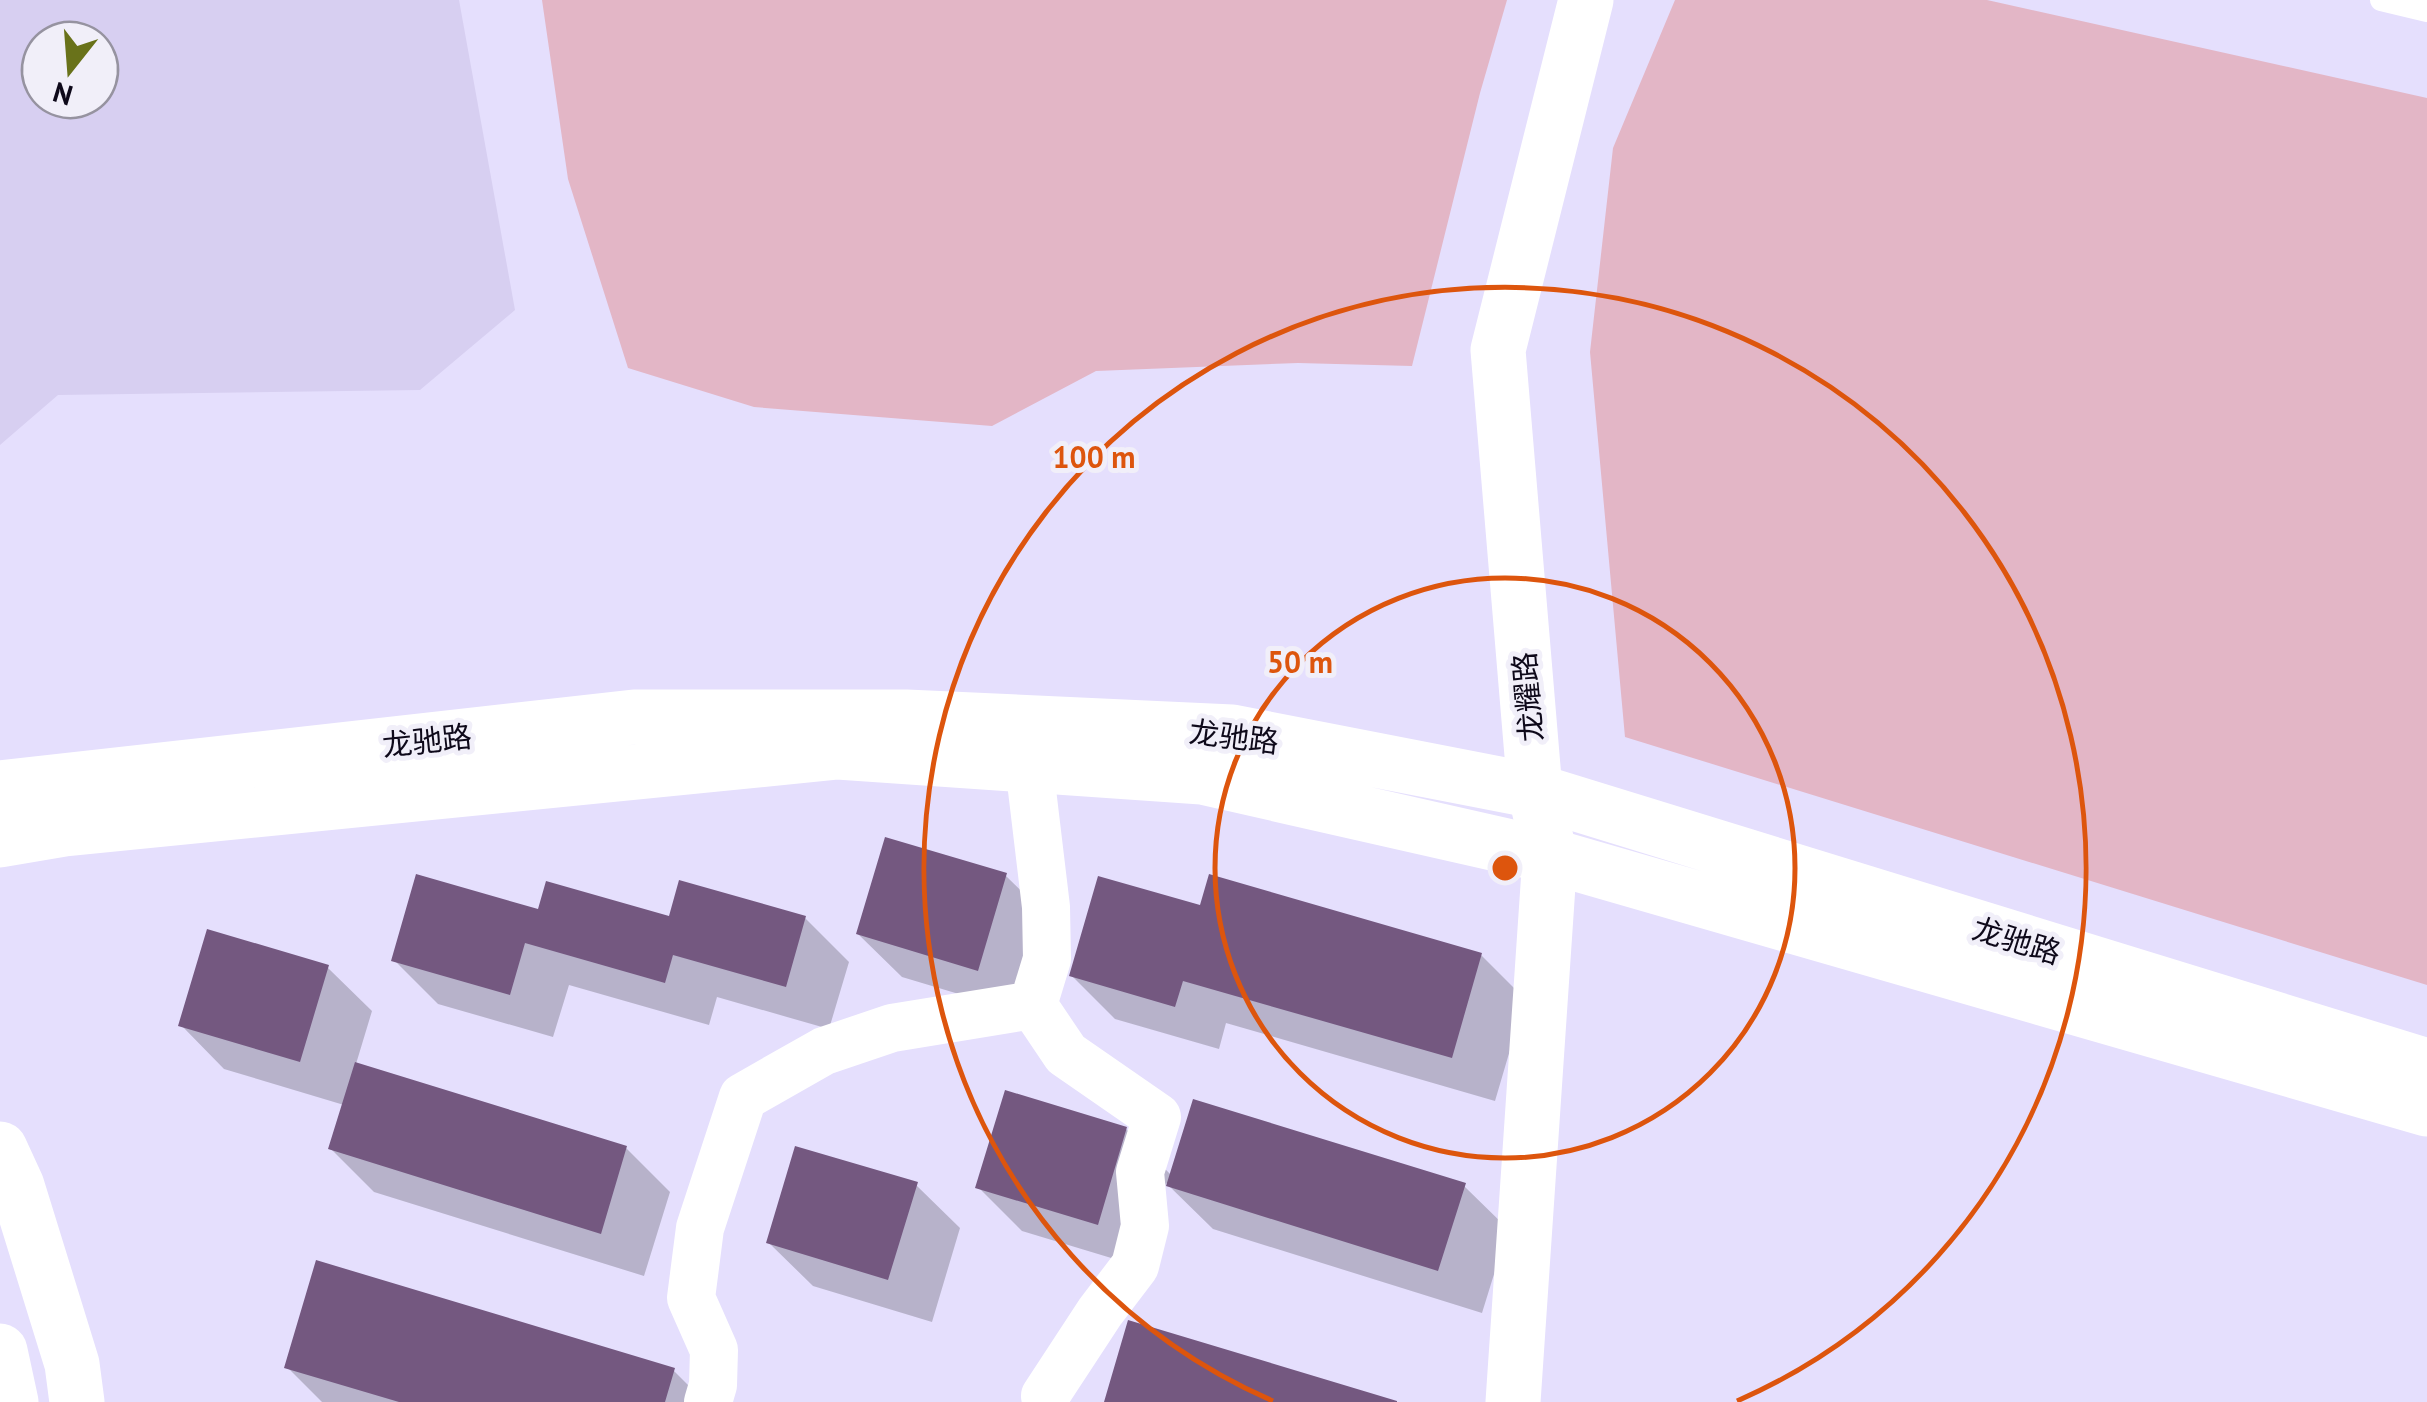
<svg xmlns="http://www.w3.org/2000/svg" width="2427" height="1402" font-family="'PT Sans','Noto Sans SC',sans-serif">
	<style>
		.built { fill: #d7cff1; fill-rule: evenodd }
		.green { fill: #e3b6c6 }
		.shadow { fill: #0003 }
		.building { fill: #745880 }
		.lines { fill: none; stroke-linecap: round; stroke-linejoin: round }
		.service { stroke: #fff; stroke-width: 22 }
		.minor { stroke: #fff; stroke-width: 48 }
		.tertiary { stroke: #fff; stroke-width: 55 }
		.secondary { stroke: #fff; stroke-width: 55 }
		.ring { fill: none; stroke: #dd550d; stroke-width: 5 }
		.labels { text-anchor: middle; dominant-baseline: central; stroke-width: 10; stroke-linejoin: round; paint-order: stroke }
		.street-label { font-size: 30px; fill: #0e091a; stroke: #f1eff9 }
		.centre { fill: #dd550d; stroke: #f1eff9; stroke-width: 5 }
		.ring-label { font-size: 30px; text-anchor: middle; font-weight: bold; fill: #dd550d; stroke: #f1eff9; stroke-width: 10; stroke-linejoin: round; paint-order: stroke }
	</style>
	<rect width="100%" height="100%" fill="#e5dffd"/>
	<path class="built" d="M 0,0 L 459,0 L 515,310 L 420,390 L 58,395 L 0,445 ZM 40,40 L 100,40 L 100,100 L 40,100 Z"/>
	<path class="green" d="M 542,0 L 1507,0 L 1480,93 L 1412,366 L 1298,363 L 1096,371 L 992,426 L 754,407 L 628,368 L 568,179 Z
		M 1675,0 L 1987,0 L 2427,98 L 2427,985 L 1625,737 L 1590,352 L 1613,148 Z"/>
	<path class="shadow" d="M 1006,876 L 1050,919 L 1022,1013 L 902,977 L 858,934 Z
		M 1201,908 L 1481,955 L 1525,999 L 1495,1101 L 1226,1023 L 1219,1049 L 1115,1019 L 1072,976 Z
		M 540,912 L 671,919 L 805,918 L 849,962 L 829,1029 L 717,997 L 709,1025 L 569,985 L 553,1037 L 438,1004 L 394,960 Z
		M 328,968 L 372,1011 L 356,1064 L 626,1148 L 670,1192 L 644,1276 L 374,1192 L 330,1148 L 344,1105 L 224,1069 L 181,1025 Z
		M 1126,1129 L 1172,1176 L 1464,1186 L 1508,1229 L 1482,1313 L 1213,1229 L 1166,1183 L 1141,1267 L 1022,1231 L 978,1187 Z
		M 916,1185 L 960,1228 L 932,1322 L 813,1286 L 769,1243 Z
		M 287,1367 L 673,1370 L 705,1402 L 322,1402 Z"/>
	<path class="building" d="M 885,837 L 1007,873 L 978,971 L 856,934 Z
		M 416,874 L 538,909 L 546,881 L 669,916 L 679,880 L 806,916 L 786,987 L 673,955 L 665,983 L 525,943 L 510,995 L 391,961 Z
		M 1209,874 L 1482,953 L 1452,1058 L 1183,981 L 1175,1007 L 1069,976 L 1098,876 L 1200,905 Z
		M 207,929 L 329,965 L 300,1062 L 178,1026 Z
		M 355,1062 L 627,1146 L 601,1234 L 328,1149 Z
		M 1005,1090 L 1127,1127 L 1098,1225 L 975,1188 Z
		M 1193,1099 L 1466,1183 L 1438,1271 L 1166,1186 Z
		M 795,1146 L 918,1182 L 888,1280 L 766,1243 Z
		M 316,1260 L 675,1368 L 665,1402 L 399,1402 L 284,1368 Z
		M 1128,1320 L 1397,1401 L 1397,1402 L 1104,1402 Z"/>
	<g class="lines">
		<path class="service" d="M 2381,0 L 2427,11"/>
		<path class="minor" d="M 1029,765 L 1046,907 L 1047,959 L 1033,1005 L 1066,1054 L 1157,1117 L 1140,1172 L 1145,1226 L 1135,1266 L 1100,1312 L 1045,1396 L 1046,1402
			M 708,1402 L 713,1385 L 714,1350 L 691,1298 L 700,1228 L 743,1097 L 824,1051 L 892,1028 L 1033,1005"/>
		<path class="tertiary" d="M 1513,1402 L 1550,856 L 1535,791 L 1498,350 L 1586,0"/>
		<path class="secondary" d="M 0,788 L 634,717 L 906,717 L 1232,732 L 1535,791 L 2427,1066
			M 0,840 L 65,829 L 838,752 L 1202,777 L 1550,856 L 2427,1109
			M 0,1149 L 17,1186 L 72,1364 L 77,1402
			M 0,1351 L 11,1402"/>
	</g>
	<g class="ring">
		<circle cx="1505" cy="868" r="290"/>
		<path d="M1273 1401A581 581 0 1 1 1737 1401"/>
	</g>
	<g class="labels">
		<g class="street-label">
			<text transform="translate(1527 697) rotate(-95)">龙耀路</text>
			<text transform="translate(1234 736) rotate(7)">龙驰路</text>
			<text transform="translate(427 740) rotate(-6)">龙驰路</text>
			<text transform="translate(2017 940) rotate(17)">龙驰路</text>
		</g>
	</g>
	<circle cx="1505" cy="868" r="15" class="centre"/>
	<g class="ring-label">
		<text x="1094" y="468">100 m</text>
		<text x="1300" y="673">50 m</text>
	</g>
	<g transform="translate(70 70) rotate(197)"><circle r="48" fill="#f1eff9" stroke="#9693a0" stroke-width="2.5"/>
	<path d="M0-8L18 38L0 25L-18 38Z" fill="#69721a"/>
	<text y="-15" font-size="28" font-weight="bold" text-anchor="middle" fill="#0e091a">N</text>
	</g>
</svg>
